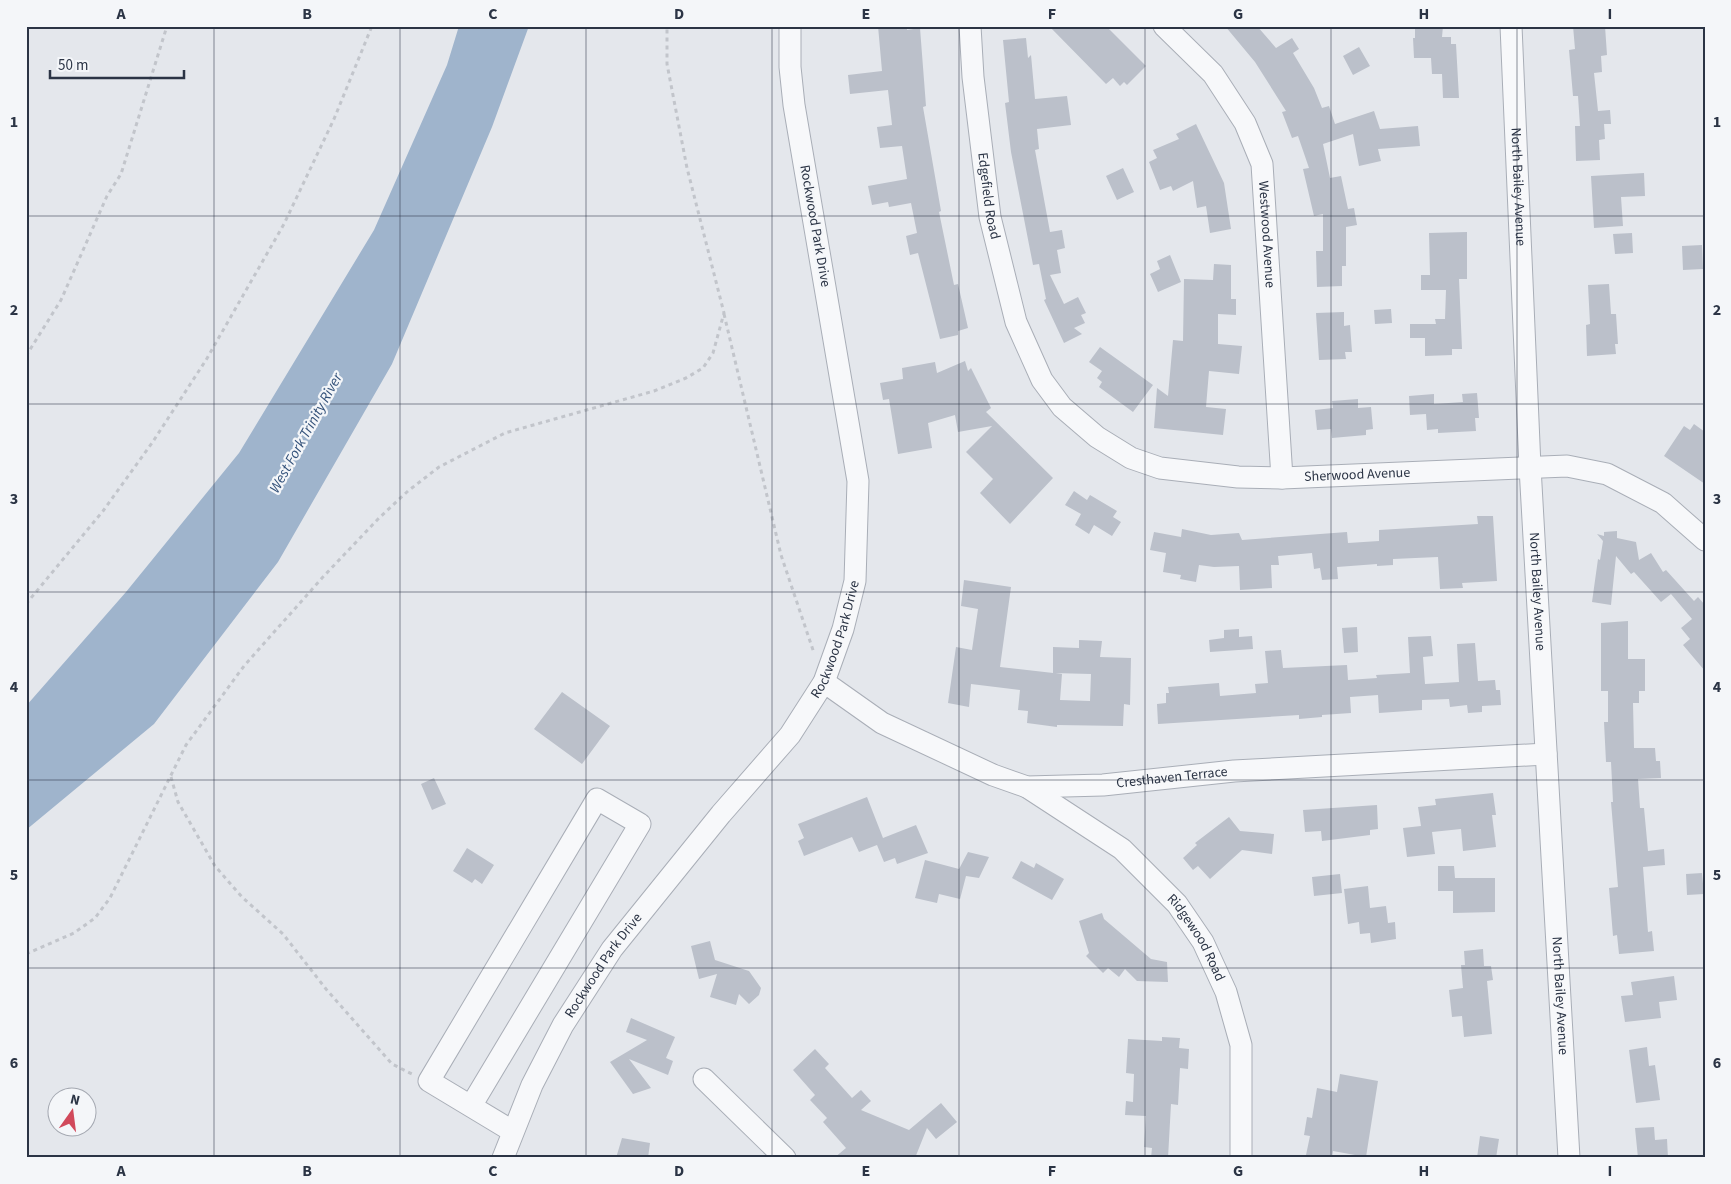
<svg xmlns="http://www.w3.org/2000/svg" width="1731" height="1184" font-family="'Source Sans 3',sans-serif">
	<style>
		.water { fill: #9fb4cc }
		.building { fill: #bbc0ca }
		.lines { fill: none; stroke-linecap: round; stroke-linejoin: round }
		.minor-casing { stroke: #a9aeb7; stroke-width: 23 }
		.path { stroke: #c2c5cb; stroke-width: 3; stroke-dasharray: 4 4; stroke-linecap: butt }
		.minor { stroke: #f7f8fa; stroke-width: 21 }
		.grid { fill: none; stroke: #2b3445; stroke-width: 1; stroke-opacity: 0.55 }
		.labels { text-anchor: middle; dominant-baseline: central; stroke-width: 4.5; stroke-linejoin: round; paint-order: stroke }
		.street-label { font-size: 14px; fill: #2b3445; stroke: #f4f6f9 }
		.water-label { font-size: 15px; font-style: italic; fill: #34527a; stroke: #f4f6f9 }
		.neatline { fill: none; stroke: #2b3445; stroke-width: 2 }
		.grid-label { font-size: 16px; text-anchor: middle; font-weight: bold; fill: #2b3445 }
	</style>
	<rect width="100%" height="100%" fill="#e4e7ec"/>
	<path class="water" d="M 459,26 L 529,26 L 492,127 L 392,364 L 278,562 L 154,724 L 26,830 L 26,706 L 126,592 L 239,453 L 374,230 L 447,65 Z"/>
	<path class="building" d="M 878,26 L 907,26 L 907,30 L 920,28 L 926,106 L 923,107 L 941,211 L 939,212 L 954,285 L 958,284 L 968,328 L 958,331 L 958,335 L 940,339 L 918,253 L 910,255 L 906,236 L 917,233 L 911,203 L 889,207 L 888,202 L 872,205 L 868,186 L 907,179 L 902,146 L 880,148 L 877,127 L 892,125 L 888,90 L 850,94 L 848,75 L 882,71 Z
		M 1049,26 L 1106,26 L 1146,66 L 1127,85 L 1124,82 L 1120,86 L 1113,78 L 1106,84 Z
		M 1225,26 L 1257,26 L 1276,48 L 1292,38 L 1299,49 L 1293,53 L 1314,88 L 1322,108 L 1329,106 L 1335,124 L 1374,111 L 1380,129 L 1418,126 L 1420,146 L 1378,149 L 1381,161 L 1359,166 L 1353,134 L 1323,144 L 1330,178 L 1341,176 L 1348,209 L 1354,208 L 1357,225 L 1346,227 L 1346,266 L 1342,266 L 1342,286 L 1317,287 L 1316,251 L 1323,251 L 1323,214 L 1314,216 L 1303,169 L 1309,168 L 1298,136 L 1292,138 L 1282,112 L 1286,111 L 1255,62 Z
		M 1415,26 L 1443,26 L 1442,37 L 1451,37 L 1451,44 L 1456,44 L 1459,98 L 1443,98 L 1442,74 L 1432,74 L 1431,58 L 1414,58 L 1413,38 L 1415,38 Z
		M 1573,26 L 1605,26 L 1607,55 L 1601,56 L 1602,72 L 1594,73 L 1598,111 L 1610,110 L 1611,124 L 1604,124 L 1605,139 L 1599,140 L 1600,160 L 1576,161 L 1575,126 L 1580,126 L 1578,96 L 1573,96 L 1569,50 L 1575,49 Z
		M 1026,38 L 1028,58 L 1031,55 L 1035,99 L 1067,96 L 1071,125 L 1037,129 L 1039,149 L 1035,150 L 1050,232 L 1062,230 L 1065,248 L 1057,250 L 1061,273 L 1050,275 L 1064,304 L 1078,297 L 1086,313 L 1081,315 L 1085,323 L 1074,328 L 1082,334 L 1064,343 L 1044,300 L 1046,299 L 1039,264 L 1033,265 L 1011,152 L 1005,103 L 1009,102 L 1003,40 Z
		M 1359,47 L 1370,66 L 1353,75 L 1343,56 Z
		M 1196,124 L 1224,183 L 1231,229 L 1210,233 L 1206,206 L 1197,208 L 1193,181 L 1173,191 L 1171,186 L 1160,190 L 1149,162 L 1157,158 L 1153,150 L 1179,139 L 1176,134 Z
		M 1123,168 L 1134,192 L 1117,200 L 1106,176 Z
		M 1644,173 L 1645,196 L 1621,197 L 1623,226 L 1594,228 L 1591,176 Z
		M 1467,232 L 1467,279 L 1459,279 L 1462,349 L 1452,349 L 1452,355 L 1425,356 L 1425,338 L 1410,338 L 1410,324 L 1436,324 L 1435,319 L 1445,319 L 1446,290 L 1421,290 L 1421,275 L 1430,275 L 1429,233 Z
		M 1632,233 L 1633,253 L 1615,254 L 1613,234 Z
		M 1702,245 L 1703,269 L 1683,270 L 1682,246 Z
		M 1170,255 L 1181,282 L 1158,292 L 1150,274 L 1160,269 L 1157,261 Z
		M 1214,264 L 1231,265 L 1231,299 L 1236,299 L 1236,315 L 1218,314 L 1218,344 L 1242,346 L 1239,374 L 1209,371 L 1206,407 L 1226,409 L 1223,435 L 1154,428 L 1157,388 L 1168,396 L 1173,340 L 1183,341 L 1184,279 L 1213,280 Z
		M 1609,284 L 1611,314 L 1616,314 L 1618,344 L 1615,344 L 1616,354 L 1587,356 L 1586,325 L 1590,324 L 1588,285 Z
		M 1391,309 L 1392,323 L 1375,324 L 1374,310 Z
		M 1344,312 L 1344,326 L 1350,325 L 1352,352 L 1345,352 L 1346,359 L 1319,360 L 1316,313 Z
		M 1100,347 L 1153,385 L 1133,412 L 1099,387 L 1102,382 L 1097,378 L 1102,371 L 1089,362 Z
		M 965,361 L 968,371 L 971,368 L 991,408 L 986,412 L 1053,478 L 1010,524 L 980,493 L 993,479 L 966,452 L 992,426 L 958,432 L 955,415 L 928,423 L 932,448 L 898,454 L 889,399 L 883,400 L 880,383 L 903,379 L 902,368 L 935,362 L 937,373 Z
		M 1477,393 L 1479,418 L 1475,418 L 1476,431 L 1438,433 L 1438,429 L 1427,430 L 1426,414 L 1410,415 L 1409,396 L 1434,394 L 1434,404 L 1463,402 L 1462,394 Z
		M 1358,399 L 1358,408 L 1371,407 L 1373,429 L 1366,430 L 1366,435 L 1332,438 L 1331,429 L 1317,430 L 1315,410 L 1333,408 L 1332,401 Z
		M 1694,424 L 1705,432 L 1705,484 L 1664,456 L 1684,426 L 1690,430 Z
		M 1074,491 L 1087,500 L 1090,495 L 1117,511 L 1113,517 L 1121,522 L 1112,536 L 1094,525 L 1089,534 L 1075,525 L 1081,514 L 1065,505 Z
		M 1477,516 L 1493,516 L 1497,581 L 1462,583 L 1463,588 L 1440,589 L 1438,557 L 1393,559 L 1393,565 L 1377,566 L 1377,564 L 1337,567 L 1338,579 L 1322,580 L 1320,568 L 1314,569 L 1312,553 L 1278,556 L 1279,565 L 1271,565 L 1272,588 L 1240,590 L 1239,566 L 1214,567 L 1199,565 L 1196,582 L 1180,579 L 1181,575 L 1163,572 L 1166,553 L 1150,550 L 1154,532 L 1181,537 L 1182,529 L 1211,535 L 1239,533 L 1242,540 L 1347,532 L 1348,543 L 1379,541 L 1379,530 L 1478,524 Z
		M 1617,531 L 1617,538 L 1636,542 L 1639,560 L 1651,553 L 1663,572 L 1666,570 L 1694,601 L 1698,597 L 1705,605 L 1705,671 L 1683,645 L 1690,639 L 1681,628 L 1692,619 L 1671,594 L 1661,602 L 1634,572 L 1631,574 L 1616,556 L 1611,605 L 1592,602 L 1598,559 L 1600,560 L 1603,541 L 1597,534 L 1604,536 L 1604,532 Z
		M 964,580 L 1011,587 L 1000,667 L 1062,674 L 1060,700 L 1090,701 L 1091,674 L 1053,673 L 1053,647 L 1079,648 L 1079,640 L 1102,641 L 1100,657 L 1131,658 L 1130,705 L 1124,704 L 1123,726 L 1057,725 L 1057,727 L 1027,723 L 1028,711 L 1018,710 L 1020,690 L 971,684 L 969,707 L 948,703 L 956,647 L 972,650 L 978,609 L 961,606 Z
		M 1628,621 L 1628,659 L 1645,659 L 1645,691 L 1639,691 L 1639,703 L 1633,703 L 1634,748 L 1655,748 L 1656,761 L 1660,761 L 1661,778 L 1638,779 L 1640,808 L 1644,808 L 1648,851 L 1664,849 L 1665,865 L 1643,867 L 1648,932 L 1652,931 L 1654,951 L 1619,954 L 1617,935 L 1613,936 L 1609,888 L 1618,887 L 1611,802 L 1613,802 L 1611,762 L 1606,762 L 1604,722 L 1608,722 L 1608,691 L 1601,691 L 1601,623 Z
		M 1357,627 L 1358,652 L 1344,653 L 1342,628 Z
		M 1239,629 L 1239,637 L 1252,636 L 1253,649 L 1210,652 L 1209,640 L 1224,638 L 1224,630 Z
		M 1431,636 L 1433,656 L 1423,657 L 1425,684 L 1459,682 L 1457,644 L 1475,643 L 1478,681 L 1495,680 L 1496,690 L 1500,690 L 1501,705 L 1482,706 L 1482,712 L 1468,713 L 1467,705 L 1450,707 L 1449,699 L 1422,700 L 1422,710 L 1379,713 L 1378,695 L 1350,697 L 1351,713 L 1322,715 L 1322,717 L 1299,719 L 1299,715 L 1158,724 L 1157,704 L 1166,703 L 1166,693 L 1169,693 L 1168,687 L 1219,683 L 1220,696 L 1256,693 L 1255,684 L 1268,683 L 1265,651 L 1281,650 L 1283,668 L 1347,665 L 1348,680 L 1377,678 L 1376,675 L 1410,673 L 1408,637 Z
		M 562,692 L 610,726 L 582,764 L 534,729 Z
		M 434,778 L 446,804 L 432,810 L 421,784 Z
		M 1493,793 L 1496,815 L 1492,815 L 1496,847 L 1463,851 L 1461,829 L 1432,832 L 1435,854 L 1407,857 L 1403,828 L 1421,826 L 1418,807 L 1436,805 L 1435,799 Z
		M 867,797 L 883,838 L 916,825 L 928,853 L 897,864 L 895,858 L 884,862 L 877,845 L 859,852 L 852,837 L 804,856 L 798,841 L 804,838 L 798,824 Z
		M 1377,805 L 1378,829 L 1370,830 L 1370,835 L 1322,841 L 1321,831 L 1305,832 L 1303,810 Z
		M 1229,817 L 1240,831 L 1274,834 L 1272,854 L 1242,850 L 1210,879 L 1198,866 L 1193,870 L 1183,858 L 1197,845 L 1195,843 Z
		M 467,848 L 494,865 L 482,884 L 475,879 L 472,883 L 453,871 Z
		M 968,852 L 989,857 L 979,878 L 966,876 L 960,899 L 939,894 L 937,903 L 915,898 L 925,860 L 959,869 Z
		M 1021,861 L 1034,868 L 1036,863 L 1064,879 L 1052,900 L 1012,878 Z
		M 1438,866 L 1454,866 L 1455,878 L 1495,878 L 1495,912 L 1453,913 L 1453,891 L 1438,891 Z
		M 1702,873 L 1704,894 L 1687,895 L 1686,874 Z
		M 1340,874 L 1342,893 L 1314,896 L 1312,877 Z
		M 1368,886 L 1370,908 L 1386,906 L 1388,923 L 1395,922 L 1396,939 L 1371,943 L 1370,933 L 1360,934 L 1359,922 L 1348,924 L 1344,889 Z
		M 1102,913 L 1104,919 L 1151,959 L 1167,962 L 1168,982 L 1137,981 L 1125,969 L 1119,977 L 1108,968 L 1103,973 L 1086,956 L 1089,953 L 1079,921 Z
		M 710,941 L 715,960 L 749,971 L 761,988 L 759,995 L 749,1004 L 739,994 L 736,1005 L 710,997 L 717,974 L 699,979 L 691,946 Z
		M 1483,949 L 1484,966 L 1491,966 L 1493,980 L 1487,981 L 1492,1034 L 1464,1037 L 1462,1016 L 1452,1017 L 1449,990 L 1463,988 L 1461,965 L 1465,965 L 1464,951 Z
		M 1674,976 L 1677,1000 L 1659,1002 L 1661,1018 L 1625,1022 L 1621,996 L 1633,995 L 1631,982 Z
		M 631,1018 L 675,1037 L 666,1058 L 673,1061 L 668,1075 L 629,1059 L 651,1088 L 633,1094 L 610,1062 L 647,1040 L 626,1032 Z
		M 1162,1037 L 1180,1038 L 1179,1048 L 1189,1049 L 1188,1069 L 1180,1068 L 1178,1105 L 1171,1104 L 1168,1158 L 1151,1158 L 1152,1148 L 1144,1147 L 1146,1116 L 1125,1115 L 1126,1101 L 1133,1102 L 1134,1074 L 1126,1073 L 1128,1039 L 1162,1041 Z
		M 1647,1047 L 1649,1066 L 1655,1065 L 1660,1100 L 1636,1103 L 1629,1050 Z
		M 815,1049 L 829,1064 L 825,1068 L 852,1098 L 861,1090 L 871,1101 L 861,1110 L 909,1130 L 941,1103 L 957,1122 L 936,1139 L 927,1128 L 915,1158 L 834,1158 L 846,1148 L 823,1122 L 827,1118 L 810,1100 L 815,1095 L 793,1070 Z
		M 1340,1074 L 1378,1081 L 1366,1157 L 1333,1151 L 1332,1158 L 1306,1155 L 1310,1136 L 1304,1135 L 1307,1117 L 1312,1118 L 1317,1088 L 1337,1092 Z
		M 1654,1127 L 1655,1140 L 1667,1139 L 1668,1158 L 1638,1158 L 1635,1128 Z
		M 1480,1136 L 1499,1139 L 1496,1158 L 1477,1158 Z
		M 622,1138 L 650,1143 L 648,1158 L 616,1158 Z"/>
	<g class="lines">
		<defs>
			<g id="minor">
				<path id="s1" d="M 970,26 L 973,77 L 990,217 L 1016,322 L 1042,380 L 1062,407 L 1097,437 L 1131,458 L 1160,468 L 1238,477 L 1282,478 L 1567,466 L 1607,474 L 1663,503 L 1705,540"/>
				<path id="s2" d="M 1164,26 L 1213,74 L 1245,123 L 1262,164 L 1282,478"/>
				<path id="s3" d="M 1511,26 L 1530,467 L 1569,1158"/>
				<path id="s4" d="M 824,682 L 882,723 L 993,775 L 1027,787 L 1103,785 L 1234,771 L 1546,754"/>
				<path id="s5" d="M 1027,787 L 1122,849 L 1177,904 L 1203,942 L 1226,992 L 1241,1045 L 1241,1158"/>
				<path d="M 704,1079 L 785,1158"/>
				<path d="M 471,1106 L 640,824 L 597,799 L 429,1081 L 512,1131"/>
				<path id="s6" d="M 503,1158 L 532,1085 L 563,1025 L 612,949 L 721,814 L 790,735 L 824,682 L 843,629 L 855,581 L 858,481 L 794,105 L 790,67 L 790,26"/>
			</g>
		</defs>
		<use href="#minor" class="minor-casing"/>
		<path class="path" d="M 724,314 L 781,555 L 814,653
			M 26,356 L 61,300 L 107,196 L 121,174 L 167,26
			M 26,604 L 103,511 L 152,443 L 206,360 L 284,224 L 334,119 L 372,26
			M 171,777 L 178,802 L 215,866 L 242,897 L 283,934 L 326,989 L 392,1064 L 412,1074
			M 26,954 L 74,933 L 95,918 L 110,898 L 186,745 L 244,666 L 322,578 L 379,518 L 408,491 L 439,467 L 505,433 L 654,391 L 686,378 L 703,368 L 713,353 L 724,313 L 687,168 L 667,64 L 667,26"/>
		<use href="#minor" class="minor"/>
	</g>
	<path class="grid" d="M 214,26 L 214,1158M 400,26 L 400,1158M 586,26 L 586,1158M 772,26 L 772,1158M 959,26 L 959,1158M 1145,26 L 1145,1158M 1331,26 L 1331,1158M 1517,26 L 1517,1158M 26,216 L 1705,216M 26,404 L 1705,404M 26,592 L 1705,592M 26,780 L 1705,780M 26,968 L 1705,968"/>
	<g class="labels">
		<g class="street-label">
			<text stroke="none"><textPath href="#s3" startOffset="161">North Bailey Avenue</textPath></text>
			<text stroke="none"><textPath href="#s1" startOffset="171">Edgefield Road</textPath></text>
			<text transform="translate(815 226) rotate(80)">Rockwood Park Drive</text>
			<text stroke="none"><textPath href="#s2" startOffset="242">Westwood Avenue</textPath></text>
			<text stroke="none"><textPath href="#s1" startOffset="712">Sherwood Avenue</textPath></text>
			<text stroke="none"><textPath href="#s3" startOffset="566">North Bailey Avenue</textPath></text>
			<text stroke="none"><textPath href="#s6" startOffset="622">Rockwood Park Drive</textPath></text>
			<text stroke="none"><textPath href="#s4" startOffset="375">Cresthaven Terrace</textPath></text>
			<text stroke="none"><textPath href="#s5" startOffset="230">Ridgewood Road</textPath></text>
			<text stroke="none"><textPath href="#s6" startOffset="218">Rockwood Park Drive</textPath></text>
			<text stroke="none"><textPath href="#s3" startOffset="971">North Bailey Avenue</textPath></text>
		</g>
		<g class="water-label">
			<text transform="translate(306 433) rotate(-61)">West Fork Trinity River</text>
		</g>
	</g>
	<rect width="1731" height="1184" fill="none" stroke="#f4f6f9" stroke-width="55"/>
	<g transform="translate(72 1112) rotate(14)"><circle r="24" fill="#f4f6f9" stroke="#a4a8b1"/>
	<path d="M0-4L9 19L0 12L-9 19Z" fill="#d1495b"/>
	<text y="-8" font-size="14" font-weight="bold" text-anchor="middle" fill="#2b3445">N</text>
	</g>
	<path d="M50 70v8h134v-8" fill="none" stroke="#2b3445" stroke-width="2.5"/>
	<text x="58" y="70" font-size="15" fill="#2b3445" stroke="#f4f6f9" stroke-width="4" paint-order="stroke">50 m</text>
	<rect x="28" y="28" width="1676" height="1128" class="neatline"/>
	<g class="grid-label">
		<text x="121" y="19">A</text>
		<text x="307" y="19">B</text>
		<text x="493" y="19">C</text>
		<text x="679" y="19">D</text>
		<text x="866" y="19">E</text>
		<text x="1052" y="19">F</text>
		<text x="1238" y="19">G</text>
		<text x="1424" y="19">H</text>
		<text x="1610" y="19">I</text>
		<text x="14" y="127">1</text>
		<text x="1717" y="127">1</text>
		<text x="14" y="315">2</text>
		<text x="1717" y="315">2</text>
		<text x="14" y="504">3</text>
		<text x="1717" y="504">3</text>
		<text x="14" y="692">4</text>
		<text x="1717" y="692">4</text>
		<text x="14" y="880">5</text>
		<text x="1717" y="880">5</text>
		<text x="14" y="1068">6</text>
		<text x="1717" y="1068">6</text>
		<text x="121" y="1176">A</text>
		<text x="307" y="1176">B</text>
		<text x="493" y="1176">C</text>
		<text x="679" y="1176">D</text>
		<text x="866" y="1176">E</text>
		<text x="1052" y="1176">F</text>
		<text x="1238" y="1176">G</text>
		<text x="1424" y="1176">H</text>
		<text x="1610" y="1176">I</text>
	</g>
</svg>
